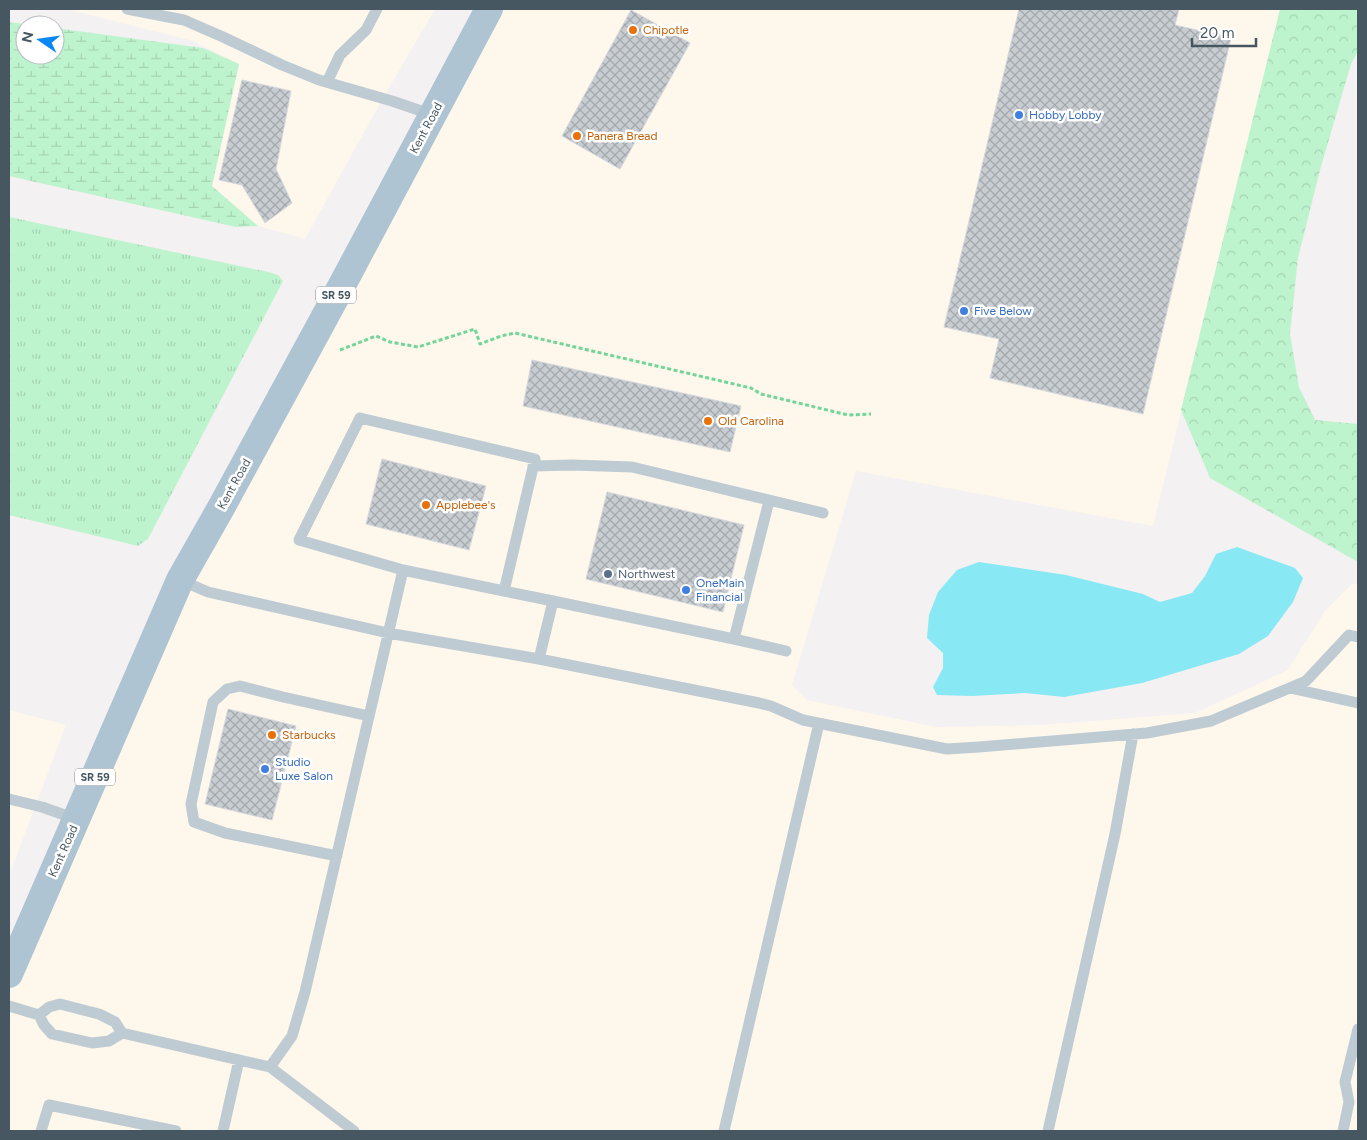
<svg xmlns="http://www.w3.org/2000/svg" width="1367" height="1140" font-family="Figtree,sans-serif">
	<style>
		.commercial { fill: #fef7ec }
		.grass { fill: url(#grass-tufts) }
		.forest { fill: url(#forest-crowns) }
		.wetland { fill: url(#wetland-marsh) }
		.water { fill: #88e8f4 }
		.building { fill: url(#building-cross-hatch); stroke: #d5d8dd }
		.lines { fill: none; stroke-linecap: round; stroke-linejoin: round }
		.path { stroke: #72d59a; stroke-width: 3; stroke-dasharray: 4 2.5; stroke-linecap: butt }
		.lane { stroke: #becbd2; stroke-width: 11 }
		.primary { stroke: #afc4d2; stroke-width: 28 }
		.food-dot { fill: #e8710a; stroke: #fff; stroke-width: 2 }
		.shop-dot { fill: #3f7fe0; stroke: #fff; stroke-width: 2 }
		.service-dot { fill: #5c6f8a; stroke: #fff; stroke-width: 2 }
		.labels { text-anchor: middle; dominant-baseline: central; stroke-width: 5; stroke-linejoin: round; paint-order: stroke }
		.shield { fill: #fff; stroke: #7e8990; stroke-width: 1 }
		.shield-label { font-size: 11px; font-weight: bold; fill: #475761 }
		.food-label { font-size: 12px; fill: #c56008; stroke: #fff; text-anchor: start }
		.shop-label { font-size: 12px; fill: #366cbe; stroke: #fff; text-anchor: start }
		.street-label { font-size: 12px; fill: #475761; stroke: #fff }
		.service-label { font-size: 12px; fill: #4e5e75; stroke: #fff; text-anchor: start }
	</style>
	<defs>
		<pattern id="grass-tufts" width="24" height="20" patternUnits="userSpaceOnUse" patternTransform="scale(1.25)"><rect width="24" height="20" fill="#bef4cd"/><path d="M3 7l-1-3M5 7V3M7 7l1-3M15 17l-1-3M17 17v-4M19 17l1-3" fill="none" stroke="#a5d3b3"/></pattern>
		<pattern id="forest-crowns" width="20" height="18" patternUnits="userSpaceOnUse" patternTransform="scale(1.25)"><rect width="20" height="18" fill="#bef4cd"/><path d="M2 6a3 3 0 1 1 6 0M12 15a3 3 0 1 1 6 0" fill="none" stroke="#a5d3b3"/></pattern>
		<pattern id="wetland-marsh" width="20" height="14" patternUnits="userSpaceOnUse" patternTransform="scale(1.25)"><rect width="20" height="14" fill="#bef4cd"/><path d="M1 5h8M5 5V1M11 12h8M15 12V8" fill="none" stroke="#a5d3b3"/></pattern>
		<pattern id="building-cross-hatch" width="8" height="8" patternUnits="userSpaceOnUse" patternTransform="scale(1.25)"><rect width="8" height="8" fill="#c8cdd2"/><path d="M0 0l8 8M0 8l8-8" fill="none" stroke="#a4a9ae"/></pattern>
	</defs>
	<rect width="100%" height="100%" fill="#f4f1f2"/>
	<path class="commercial" d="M 66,9 L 435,9 L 387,91 L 305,239 L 258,226 L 212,186 L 239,64 L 193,41 Z
		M 494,9 L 1280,9 L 1153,526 L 856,471 L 792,685 L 807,700 L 936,727 L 1041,725 L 1195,713 L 1288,670 L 1325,611 L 1353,583 L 1358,585 L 1358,1131 L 9,1131 L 9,994 L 98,786 L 226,515 Z
		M 9,710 L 66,725 L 9,876 Z"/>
	<path class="grass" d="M 9,217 L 268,272 L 278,275 L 283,281 L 148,539 L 138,546 L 9,515 Z"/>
	<path class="forest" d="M 1280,9 L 1358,9 L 1358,51 L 1351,64 L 1320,170 L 1298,258 L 1290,334 L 1299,387 L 1315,420 L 1358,424 L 1358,562 L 1210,478 L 1181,410 Z"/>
	<path class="wetland" d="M 9,22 L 32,25 L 25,25 L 25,55 L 55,55 L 55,28 L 203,48 L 239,64 L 212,186 L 258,226 L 236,227 L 9,176 Z"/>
	<path class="water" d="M 1237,547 L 1295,568 L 1303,578 L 1293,602 L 1268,636 L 1239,654 L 1142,683 L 1064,697 L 1025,693 L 972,696 L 937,695 L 933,687 L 943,668 L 943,653 L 927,638 L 929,615 L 938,592 L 957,570 L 979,562 L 1066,575 L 1143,594 L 1160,602 L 1192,593 L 1205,576 L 1216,554 Z"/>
	<path class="building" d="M 1019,9 L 1179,9 L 1175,25 L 1231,38 L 1143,414 L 990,378 L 999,339 L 944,327 Z
		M 631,10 L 690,43 L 620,169 L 562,136 Z
		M 242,80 L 291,91 L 276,169 L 292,203 L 265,223 L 242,185 L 219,180 Z
		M 532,360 L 741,406 L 730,452 L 523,406 Z
		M 382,459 L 486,486 L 469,550 L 366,524 Z
		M 607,492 L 744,525 L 723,612 L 586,579 Z
		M 228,709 L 296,726 L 272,820 L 205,804 Z"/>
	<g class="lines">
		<path class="path" d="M 340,350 L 376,336 L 390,342 L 418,347 L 475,329 L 480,344 L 501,336 L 515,333 L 751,388 L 761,394 L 848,415 L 871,414"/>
		<path class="lane" d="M 127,9 L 184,20 L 223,37 L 282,65 L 319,80 L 392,101 L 433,115
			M 327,82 L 340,55 L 366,30 L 377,9
			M 533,466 L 572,465 L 632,467 L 823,513
			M 180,580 L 208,592 L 388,633 L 539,659 L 759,703 L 771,706 L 803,720 L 947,749 L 979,747 L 1147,733 L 1211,721 L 1306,681 L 1349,635 L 1358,637
			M 504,591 L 553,601 L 539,659
			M 553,601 L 734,639 L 786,651
			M 734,639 L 769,501
			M 1290,688 L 1358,703
			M 9,799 L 42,807 L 76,819
			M 337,856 L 225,833 L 194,822 L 191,804 L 213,702 L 227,689 L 240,686 L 283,697 L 369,716
			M 9,1006 L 39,1015 L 44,1025 L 52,1034 L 92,1043 L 109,1041 L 122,1033
			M 39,1015 L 49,1007 L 60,1004 L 99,1014 L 115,1022 L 122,1033 L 270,1067 L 354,1131
			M 270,1067 L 292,1036 L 305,992 L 403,570 L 504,591 L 535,459 L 360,418 L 299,540 L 403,570
			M 41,1131 L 49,1105 L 176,1131
			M 223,1131 L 239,1060
			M 724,1131 L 819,723
			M 1048,1131 L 1115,834 L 1133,734
			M 1343,1131 L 1349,1102 L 1345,1082 L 1358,1029"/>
		<path class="primary" d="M 9,974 L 180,580 L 222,506 L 341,287 L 489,9"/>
	</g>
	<g class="food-dot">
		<circle cx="633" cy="30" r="5"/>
		<circle cx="577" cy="136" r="5"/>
		<circle cx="708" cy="421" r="5"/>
		<circle cx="426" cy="505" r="5"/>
		<circle cx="272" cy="735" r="5"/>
	</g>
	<g class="shop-dot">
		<circle cx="1019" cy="115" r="5"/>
		<circle cx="964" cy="311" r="5"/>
		<circle cx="686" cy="590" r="5"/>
		<circle cx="265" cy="769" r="5"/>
	</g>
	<circle class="service-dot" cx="608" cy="574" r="5"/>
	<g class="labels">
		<g class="shield">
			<rect x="316" y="286.5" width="40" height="17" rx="4"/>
			<rect x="75" y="768.5" width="40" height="17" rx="4"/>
		</g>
		<g class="shield-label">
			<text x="336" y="295">SR 59</text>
			<text x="95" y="777">SR 59</text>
		</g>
		<g class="food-label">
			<text x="643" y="30">Chipotle</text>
			<text x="587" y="136">Panera Bread</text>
			<text x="718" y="421">Old Carolina</text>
			<text x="436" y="505">Applebee's</text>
			<text x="282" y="735">Starbucks</text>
		</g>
		<g class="shop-label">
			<text x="1029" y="115">Hobby Lobby</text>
			<text x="974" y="311">Five Below</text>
			<text x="696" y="583">OneMain<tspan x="696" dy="14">Financial</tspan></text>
			<text x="275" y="762">Studio<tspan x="275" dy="14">Luxe Salon</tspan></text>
		</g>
		<g class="street-label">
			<text transform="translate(426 128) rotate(-62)">Kent Road</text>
			<text transform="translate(234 484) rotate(-61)">Kent Road</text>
			<text transform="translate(63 851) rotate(-66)">Kent Road</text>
		</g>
		<g class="service-label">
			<text x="618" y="574">Northwest</text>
		</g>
	</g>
	<rect width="1367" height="1140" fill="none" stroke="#475761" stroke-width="20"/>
	<g transform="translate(40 40) rotate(283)"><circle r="24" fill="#ffffff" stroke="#b5bcc0"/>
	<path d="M0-4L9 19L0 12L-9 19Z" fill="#0a88f5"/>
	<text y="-8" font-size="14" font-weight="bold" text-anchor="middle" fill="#475761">N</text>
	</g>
	<path d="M1192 38v8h64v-8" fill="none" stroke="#475761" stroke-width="2.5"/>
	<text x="1200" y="38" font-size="15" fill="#475761" stroke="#ffffff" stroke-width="4" paint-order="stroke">20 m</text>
</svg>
